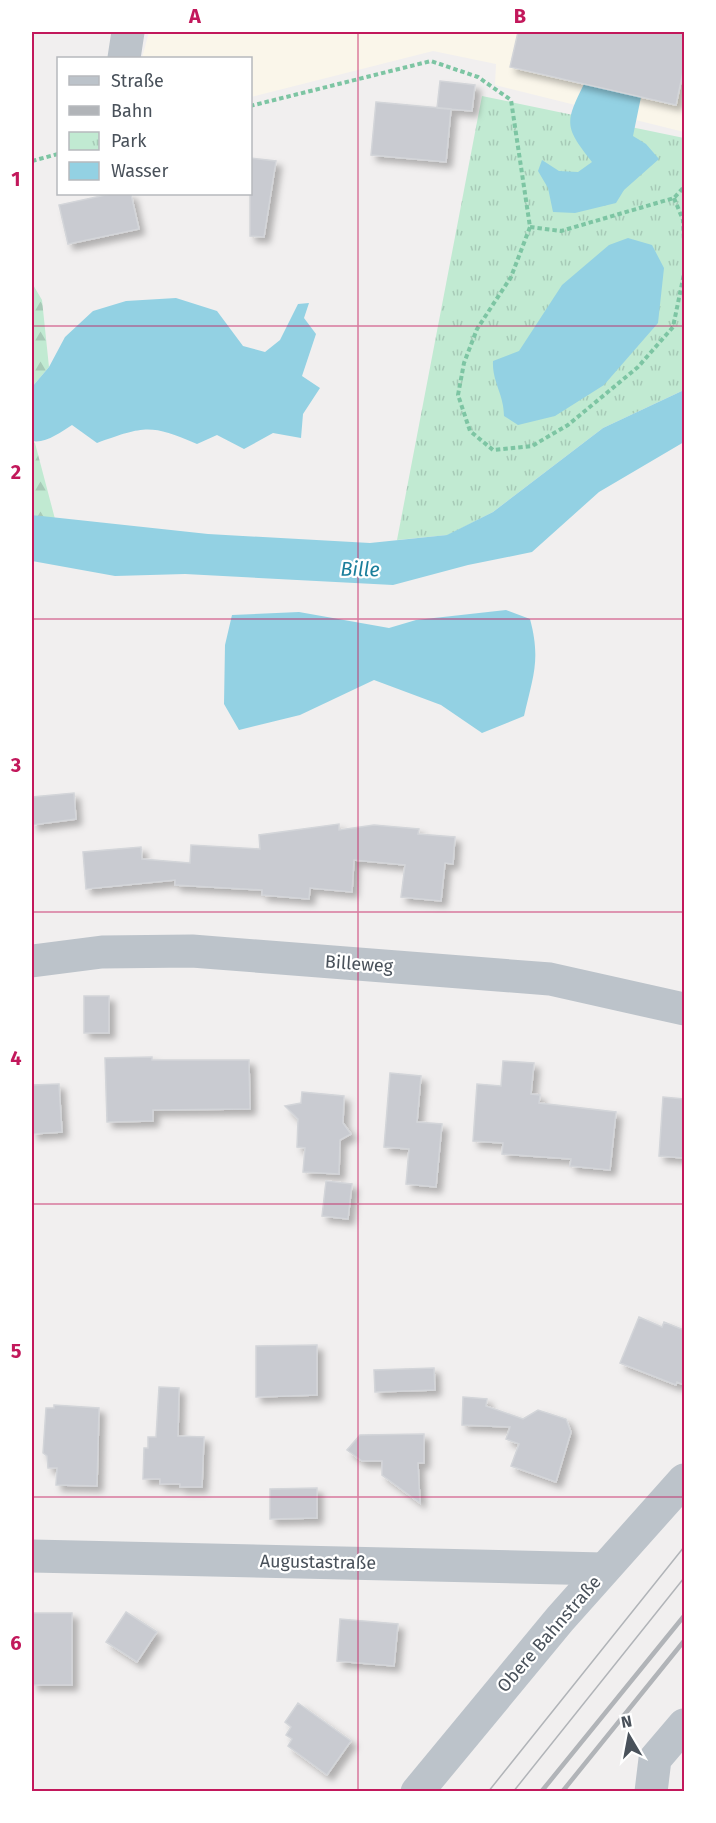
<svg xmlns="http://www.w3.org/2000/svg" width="716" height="1823" font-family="'Fira Sans',sans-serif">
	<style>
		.commercial { fill: #faf6ea }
		.forest { fill: url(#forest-firs) }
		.park { fill: url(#park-tufts) }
		.water { fill: #93d1e3 }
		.building { fill: #c9cbd1; stroke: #d3d5d9; stroke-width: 1.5; filter: url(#shadow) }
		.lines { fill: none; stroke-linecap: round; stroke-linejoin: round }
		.path { stroke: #7dc5a3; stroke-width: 4; stroke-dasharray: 4.5 3; stroke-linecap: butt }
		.street { stroke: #bcc3ca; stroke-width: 33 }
		.tram { stroke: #b1b4b8; stroke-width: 1.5 }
		.rail { stroke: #b1b4b8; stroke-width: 4.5 }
		.grid { fill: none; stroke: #c2185b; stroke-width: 1.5; stroke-opacity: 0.55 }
		.labels { text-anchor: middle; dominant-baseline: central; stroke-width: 4.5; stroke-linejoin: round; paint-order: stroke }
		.street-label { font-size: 18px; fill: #49515a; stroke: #fff }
		.water-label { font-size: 20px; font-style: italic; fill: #1a7e9b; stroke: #fff }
		.neatline { fill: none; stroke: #c2185b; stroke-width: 2 }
		.grid-label { font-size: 20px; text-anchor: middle; font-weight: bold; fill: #c2185b }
	</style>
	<defs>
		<pattern id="forest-firs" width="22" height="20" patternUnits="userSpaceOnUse" patternTransform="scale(1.5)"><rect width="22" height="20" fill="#c1ead2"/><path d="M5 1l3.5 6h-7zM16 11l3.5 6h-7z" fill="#a7cab7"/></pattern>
		<pattern id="park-tufts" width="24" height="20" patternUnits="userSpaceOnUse" patternTransform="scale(1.5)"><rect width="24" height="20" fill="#c1ead2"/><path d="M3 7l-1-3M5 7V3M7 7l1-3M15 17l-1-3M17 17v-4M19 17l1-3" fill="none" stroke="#a7cab7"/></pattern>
		<filter id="shadow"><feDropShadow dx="5.5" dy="5.5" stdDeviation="3" flood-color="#0004"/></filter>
	</defs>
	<rect width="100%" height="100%" fill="#f1efef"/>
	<path class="commercial" d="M 149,32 L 684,32 L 684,132 L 495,85 L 496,64 L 433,51 L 251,97 L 250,58 L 142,58 Z"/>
	<path class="forest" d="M 32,283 L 42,300 L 49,367 L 32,387 Z
		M 32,441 L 35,443 L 55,519 L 32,515 Z"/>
	<path class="park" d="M 482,96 L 684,138 L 684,390 L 603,428 L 493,512 L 448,535 L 397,540 Z"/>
	<path class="water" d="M 584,84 L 641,97 L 633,136 L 646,144 L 659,159 L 624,190 L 616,203 L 575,213 L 553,212 L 548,188 L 538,171 L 542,160 L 559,171 L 578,172 L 592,162 C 565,127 564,124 584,84 Z
		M 628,238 L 652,245 L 664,268 L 658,323 L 604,385 L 555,416 L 518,425 L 504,416 C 504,394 492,382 493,361 L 519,351 L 562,285 L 609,245 Z
		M 176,298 L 217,311 L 243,346 L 265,352 L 280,340 L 298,304 L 309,303 L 304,318 L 316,334 L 302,376 L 320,388 L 303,414 L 301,438 L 273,433 L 244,449 L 217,435 L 197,444 C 150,424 145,426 97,443 L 72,425 C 61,432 45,444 32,441 L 32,387 L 49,367 L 65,337 L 93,311 L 126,301 Z
		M 684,390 L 684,442 L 599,492 L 532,552 L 468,565 L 393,585 L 185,574 L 115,576 L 32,561 L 32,515 L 208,534 L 370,543 L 447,535 L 493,512 L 603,428 Z
		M 506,610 L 530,619 C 541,660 533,676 524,716 L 482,733 L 441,705 L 374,680 L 300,715 L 239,730 L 224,704 L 225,645 L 232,615 L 299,612 L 389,628 L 416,620 Z"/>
	<path class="building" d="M 518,32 L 684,32 L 684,67 L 676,105 L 510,67 Z
		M 440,81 L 475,85 L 472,111 L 437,108 Z
		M 376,102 L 451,109 L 446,162 L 371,155 Z
		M 250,158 L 276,161 L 264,237 L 250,236 Z
		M 110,194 L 131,194 L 139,229 L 68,244 L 59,205 Z
		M 74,793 L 76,819 L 32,825 L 32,797 Z
		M 339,824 L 339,830 L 374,825 L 419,829 L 418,834 L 455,837 L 453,864 L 445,863 L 441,901 L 401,897 L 405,865 L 354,860 L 352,892 L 310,888 L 309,899 L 262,895 L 262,890 L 175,885 L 175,880 L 86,889 L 83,852 L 141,847 L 142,859 L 190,863 L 191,845 L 260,849 L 259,835 Z
		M 84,996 L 109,996 L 109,1033 L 84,1033 Z
		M 152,1057 L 152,1060 L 249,1060 L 250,1109 L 153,1110 L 153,1121 L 107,1122 L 105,1058 Z
		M 503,1061 L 534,1063 L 531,1094 L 540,1095 L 539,1103 L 616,1112 L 610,1170 L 570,1166 L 571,1159 L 502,1154 L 503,1143 L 473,1141 L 477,1084 L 501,1086 Z
		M 390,1073 L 421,1076 L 417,1122 L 442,1124 L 436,1187 L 406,1184 L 409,1149 L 384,1147 Z
		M 59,1084 L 62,1132 L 32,1134 L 32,1085 Z
		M 302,1092 L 344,1096 L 343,1123 L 351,1134 L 340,1140 L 339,1174 L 303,1172 L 305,1148 L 297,1147 L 298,1119 L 285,1106 L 301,1103 Z
		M 663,1097 L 684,1099 L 684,1158 L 659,1156 Z
		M 326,1181 L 352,1184 L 348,1219 L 322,1216 Z
		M 639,1317 L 662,1327 L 664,1322 L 684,1330 L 684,1385 L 677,1382 L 676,1385 L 620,1363 Z
		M 317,1345 L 317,1395 L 256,1397 L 256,1346 Z
		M 434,1368 L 435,1390 L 375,1392 L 374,1370 Z
		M 159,1387 L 179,1388 L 178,1436 L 204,1437 L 202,1487 L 180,1487 L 180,1484 L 160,1484 L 160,1479 L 143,1479 L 144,1448 L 148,1448 L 148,1437 L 156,1437 Z
		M 463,1397 L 487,1399 L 486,1406 L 523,1419 L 538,1410 L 566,1419 L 571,1432 L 556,1482 L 511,1466 L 519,1444 L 506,1439 L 510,1427 L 462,1425 Z
		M 54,1405 L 99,1408 L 97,1486 L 56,1485 L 57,1468 L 48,1468 L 47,1456 L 43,1453 L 46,1408 L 54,1408 Z
		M 424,1434 L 424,1463 L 418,1463 L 420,1503 L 382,1475 L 382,1461 L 362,1461 L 347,1450 L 360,1435 Z
		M 317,1488 L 317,1518 L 270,1519 L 270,1489 Z
		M 126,1612 L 157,1632 L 137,1662 L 106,1642 Z
		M 32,1613 L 72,1613 L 72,1685 L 32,1685 Z
		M 340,1619 L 398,1624 L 394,1666 L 337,1661 Z
		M 298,1703 L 351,1741 L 327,1775 L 288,1746 L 292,1739 L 286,1735 L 291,1727 L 285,1722 Z"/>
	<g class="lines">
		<path class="path" d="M 250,106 L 431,61 L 478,77 L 511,100 L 530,227 L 511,277 L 477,329 L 464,363 L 458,395 L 470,431 L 493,450 L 532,446 L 568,425 L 638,367 L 673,327 L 684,274
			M 32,161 L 58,154
			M 674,198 L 683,220 L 684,241
			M 530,227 L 561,231 L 674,198 L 684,187"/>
		<path class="street" d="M 124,58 L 128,32
			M 32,961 L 102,952 L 192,951 L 550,979 L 684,1009
			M 32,1556 L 604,1569
			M 417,1792 L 560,1619 L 684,1480
			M 651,1792 L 655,1759 L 684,1725"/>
		<path class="tram" d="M 488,1792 L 684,1547
			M 513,1792 L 684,1578"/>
		<path class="rail" d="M 541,1792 L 684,1616
			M 562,1792 L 684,1641"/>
	</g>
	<path class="grid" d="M 358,32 L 358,1792M 32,326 L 684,326M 32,619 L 684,619M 32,912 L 684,912M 32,1204 L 684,1204M 32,1497 L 684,1497"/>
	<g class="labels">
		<g class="street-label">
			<text transform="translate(359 964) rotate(4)">Billeweg</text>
			<text transform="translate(318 1562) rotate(1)">Augustastraße</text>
			<text transform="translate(549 1634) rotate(-49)">Obere Bahnstraße</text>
		</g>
		<g class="water-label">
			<text transform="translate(360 569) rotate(1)">Bille</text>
		</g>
	</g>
	<rect width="716" height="1823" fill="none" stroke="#ffffff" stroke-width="66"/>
	<rect x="57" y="57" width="195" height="138" fill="#ffffff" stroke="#b6b9bd" stroke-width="1.5"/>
	<rect x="69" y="76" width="30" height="9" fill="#bcc3ca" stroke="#b6b9bd" stroke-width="1.5"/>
	<text x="111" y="87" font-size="18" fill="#49515a">Straße</text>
	<rect x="69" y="106" width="30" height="9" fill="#b1b4b8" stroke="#b6b9bd" stroke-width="1.5"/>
	<text x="111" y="117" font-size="18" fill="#49515a">Bahn</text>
	<rect x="69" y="132" width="30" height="18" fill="url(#park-tufts)" stroke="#b6b9bd" stroke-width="1.5"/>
	<text x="111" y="147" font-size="18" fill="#49515a">Park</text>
	<rect x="69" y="162" width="30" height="18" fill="#93d1e3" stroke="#b6b9bd" stroke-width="1.5"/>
	<text x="111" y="177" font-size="18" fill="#49515a">Wasser</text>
	<g transform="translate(629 1736) rotate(350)" stroke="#ffffff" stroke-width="4.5" paint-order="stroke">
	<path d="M0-4.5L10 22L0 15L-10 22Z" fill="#49515a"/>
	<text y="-9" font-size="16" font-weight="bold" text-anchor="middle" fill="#49515a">N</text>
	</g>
	<rect x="33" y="33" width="650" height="1757" class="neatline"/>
	<g class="grid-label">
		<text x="195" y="23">A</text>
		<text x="520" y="23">B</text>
		<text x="16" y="186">1</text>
		<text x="16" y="479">2</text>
		<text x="16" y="772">3</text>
		<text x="16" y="1065">4</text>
		<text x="16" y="1358">5</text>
		<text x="16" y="1650">6</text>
	</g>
</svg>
